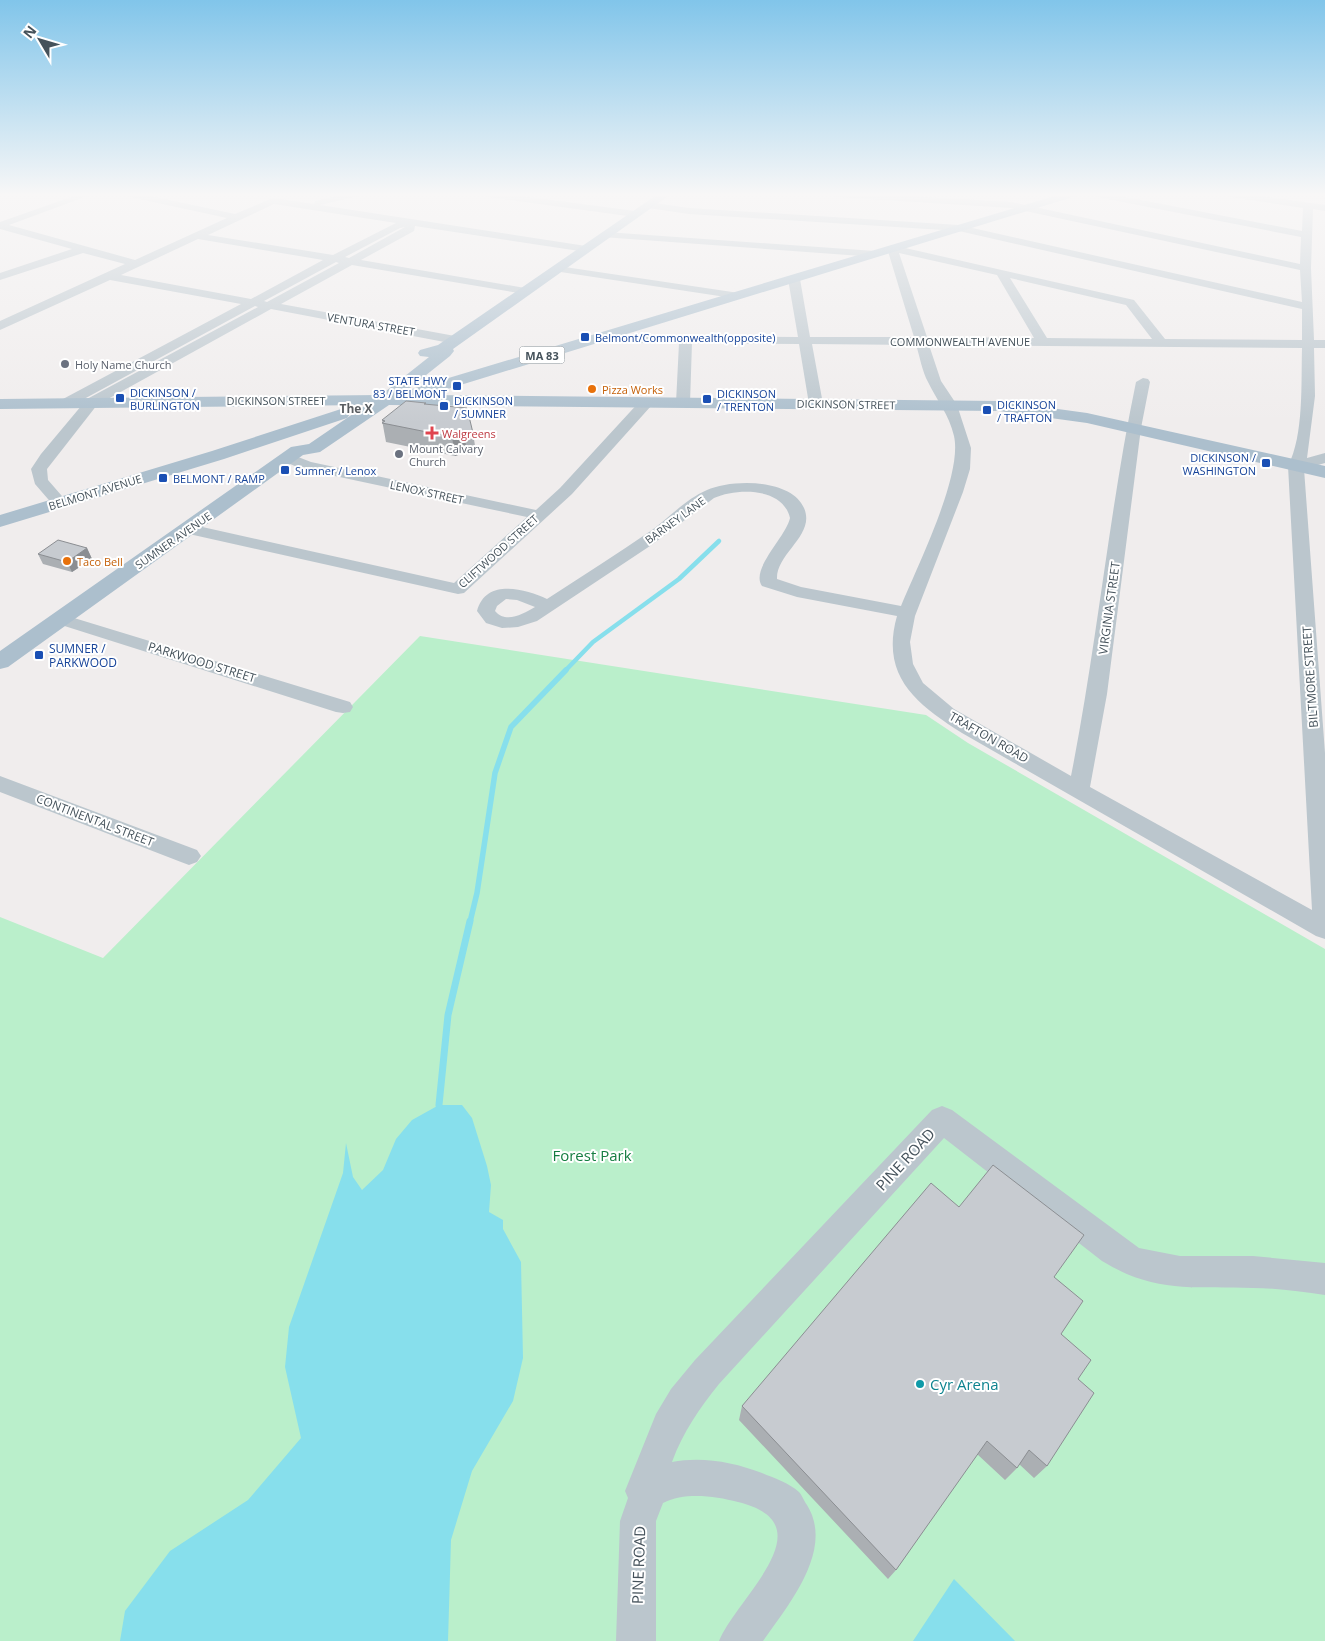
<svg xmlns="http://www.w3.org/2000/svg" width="1325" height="1641" font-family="'Open Sans',sans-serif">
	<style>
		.green { fill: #baefcb }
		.water { fill: #87dfec }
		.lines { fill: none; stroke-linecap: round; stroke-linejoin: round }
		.stream-far2 { stroke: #87dfec; stroke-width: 4.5 }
		.stream-far1 { stroke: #87dfec; stroke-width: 5.5 }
		.stream { stroke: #87dfec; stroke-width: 7 }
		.minor { fill: #bbc6cd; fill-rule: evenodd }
		.major { fill: #acbfcd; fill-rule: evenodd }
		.wall { fill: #abafb3 }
		.shaded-wall { fill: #8b8e92 }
		.building { fill: #c7cbd0; stroke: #8b8e92 }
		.transit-dot { fill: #1a4fb4; stroke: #fff; stroke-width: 2 }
		.worship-dot { fill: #6b7280; stroke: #fff; stroke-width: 2 }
		.food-dot { fill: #e8710a; stroke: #fff; stroke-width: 2 }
		.health-dot { fill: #e0444e; stroke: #fff; stroke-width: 2 }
		.culture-dot { fill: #0f9aa8; stroke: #fff; stroke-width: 2 }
		.labels { text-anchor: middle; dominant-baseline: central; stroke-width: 4; stroke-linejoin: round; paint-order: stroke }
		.far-street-label { font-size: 11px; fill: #45525b; stroke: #fff }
		.far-transit-label { font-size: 11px; fill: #164399; stroke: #fff; text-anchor: start }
		.shield { fill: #fff; stroke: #7d868c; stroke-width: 1 }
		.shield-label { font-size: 11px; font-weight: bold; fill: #45525b }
		.far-worship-label { font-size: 11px; fill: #5b616d; stroke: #fff; text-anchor: start }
		.far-food-label { font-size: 11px; fill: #c56008; stroke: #fff; text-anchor: start }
		.far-health-label { font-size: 11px; fill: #be3a42; stroke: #fff; text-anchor: start }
		.far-quarter-label { font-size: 12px; font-weight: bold; fill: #5a5e62; stroke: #fff }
		.street-label { font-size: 12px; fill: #45525b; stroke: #fff }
		.transit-label { font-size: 12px; fill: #164399; stroke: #fff; text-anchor: start }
		.near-park-label { font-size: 15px; fill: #157d41; stroke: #fff }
		.near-street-label { font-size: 15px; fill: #45525b; stroke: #fff }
		.near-culture-label { font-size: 15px; fill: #0d838f; stroke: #fff; text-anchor: start }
	</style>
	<rect width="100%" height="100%" fill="#f0eded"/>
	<path class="green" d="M 420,636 L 926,715 L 968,743 L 1325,949 L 1325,1641 L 0,1641 L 0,917 L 103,958 Z"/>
	<path class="water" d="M 439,1105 L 462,1105 L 472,1118 L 487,1166 L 491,1185 L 489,1212 L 503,1220 L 503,1229 L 521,1262 L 523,1358 L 513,1401 L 472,1471 L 451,1540 L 448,1641 L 120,1641 L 125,1611 L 170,1551 L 248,1500 L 301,1438 L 285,1367 L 289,1327 L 343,1173 L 346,1143 L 353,1177 L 362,1190 L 383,1170 L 396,1139 L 412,1120 Z
		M 954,1579 L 1015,1641 L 913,1641 Z"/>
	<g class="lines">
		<path class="stream-far2" d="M 565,671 L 593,642 L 679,579 L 719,541"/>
		<path class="stream-far1" d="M 470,922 L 477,893 L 495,773 L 511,727 L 566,670"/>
		<path class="stream" d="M 439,1105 L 448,1015 L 470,921"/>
		<path class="minor" d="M 80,194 L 93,194 L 9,225 L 135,260 L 227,218 L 130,197 L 125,194 L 141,194 L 235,214 L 273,198 L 314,204 L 315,201 L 345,194 L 361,194 L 359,196 L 320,205 L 586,246 L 591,249 L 586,252 L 415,226 L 414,231 L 361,260 L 525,288 L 531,291 L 525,294 L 352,265 L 281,304 L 455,336 L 459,337 L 461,340 L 459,343 L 455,344 L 271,309 L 97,405 L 47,469 L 48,480 L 68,503 L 60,508 L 54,506 L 35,484 L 31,469 L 41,454 L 87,399 L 258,307 L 255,306 L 73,405 L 63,405 L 61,402 L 63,399 L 241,304 L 110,280 L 0,330 L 0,321 L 125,264 L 83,253 L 0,280 L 0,273 L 72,249 L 0,229 L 0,222 ZM 274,204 L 396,223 L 333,255 L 208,235 ZM 405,227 L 349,258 L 345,257 L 400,228 ZM 198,239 L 323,260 L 251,299 L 121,275 ZM 336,262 L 339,263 L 267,302 L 264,301 Z
			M 483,194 L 506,194 L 635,211 L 640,214 L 635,217 L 488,197 Z
			M 831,194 L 876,194 L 1011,202 L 1300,264 L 1301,237 L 1097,197 L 1092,194 L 1110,194 L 1302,231 L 1303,208 L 1230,197 L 1225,194 L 1247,194 L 1325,205 L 1325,211 L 1313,209 L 1311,268 L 1314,340 L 1325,340 L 1325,348 L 1314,348 L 1315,396 L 1307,458 L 1325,453 L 1325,463 L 1304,469 L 1325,753 L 1325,939 L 1316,936 L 962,733 C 916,704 880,676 897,616 L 797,597 L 762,586 C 750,569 786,537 790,518 C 783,487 737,488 714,498 L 653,544 L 537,621 L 518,627 L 502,628 L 486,623 L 477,611 C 486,578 525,589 547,599 C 582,576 617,554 652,530 C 670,517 686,499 707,490 C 731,479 791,478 804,508 C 816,535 776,553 777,579 L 801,587 L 901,606 C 917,567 963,475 954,436 C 949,414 937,401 928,382 C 922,371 920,357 916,345 L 812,344 L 823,404 L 816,408 L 809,404 L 799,344 L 692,343 L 690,403 L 683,407 L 676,403 L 679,343 L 595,343 L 589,339 L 591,336 L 798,337 L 788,279 L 794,276 L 800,279 L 810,337 L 914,337 L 887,248 L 892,245 L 1134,300 L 1165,339 L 1302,340 L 1302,309 L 959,231 L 689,214 L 648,208 L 643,205 L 648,202 L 689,208 L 959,225 L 1302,302 L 1300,270 L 1011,208 L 836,197 ZM 899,253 L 997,275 L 1034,338 L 927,337 ZM 1010,278 L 1126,305 L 1152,339 L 1047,338 ZM 929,345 L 1302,348 C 1301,383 1304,435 1288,466 L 1312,910 L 1090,787 L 1107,694 L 1141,428 L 1150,382 L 1148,379 L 1143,378 L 1136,382 C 1109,512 1097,645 1071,776 L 954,709 L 923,683 L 913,664 L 910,642 L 915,616 L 963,492 L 970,469 L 971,448 L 957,405 L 941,381 ZM 506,599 L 517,600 L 535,607 C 523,614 506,624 495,611 L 497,606 Z
			M 606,232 L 875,251 L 880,254 L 875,257 L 602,237 L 601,235 Z
			M 558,266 L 739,293 L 745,296 L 739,299 L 554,271 L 554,267 Z
			M 646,399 L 651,400 L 653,403 L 651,406 L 572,494 L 464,593 L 458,594 L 189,534 L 183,532 L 181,529 L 183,526 L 189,524 L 454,583 L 527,517 L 302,469 L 283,461 L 280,458 L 283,455 L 293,455 L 311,462 L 536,510 L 560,488 L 641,400 Z
			M 61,614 L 350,702 L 353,707 L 350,712 L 343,713 L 336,712 L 55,623 L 52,619 L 55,615 Z
			M 0,776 L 197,850 L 201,856 L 197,862 L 189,865 L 181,862 L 0,792 Z
			M 942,1106 L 952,1110 L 1139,1248 L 1180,1256 L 1253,1256 L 1325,1263 L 1325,1295 C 1301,1292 1277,1288 1253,1288 C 1193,1286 1156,1294 1102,1261 L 944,1138 L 719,1384 C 699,1409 683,1432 672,1462 C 701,1456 734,1462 762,1473 C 774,1478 789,1483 799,1492 C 802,1495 804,1501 807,1505 C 835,1550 788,1605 763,1641 L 719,1641 C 737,1597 829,1524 738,1502 C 714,1496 685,1492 663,1503 L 656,1521 L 656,1641 L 616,1641 L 620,1521 L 628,1498 L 625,1491 L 656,1414 L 671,1389 L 695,1360 L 932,1110 Z"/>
		<path class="major" d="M 658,194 L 671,194 L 453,349 L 454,351 L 450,356 L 401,395 L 411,395 L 410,393 L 412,389 L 1061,194 L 1078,194 L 1076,196 L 428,395 L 999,401 L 1087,413 L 1325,466 L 1325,478 L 1087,423 L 999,411 L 389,405 L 320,452 L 303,455 L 8,667 L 0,669 L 0,651 L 291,447 L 309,444 L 366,405 L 0,409 L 0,399 L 381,395 L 429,357 L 420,356 L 418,353 L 420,350 L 438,345 Z
			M 341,409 L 347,410 L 350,414 L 347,418 L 224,459 L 0,527 L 0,515 L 212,451 Z"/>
	</g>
	<path class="wall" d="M 426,403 L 426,405 L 473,433 L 476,452 L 467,452 L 455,456 L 386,442 L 382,420 Z
		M 87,548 L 92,559 L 72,572 L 43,564 L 38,554 Z
		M 959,1207 L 1054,1277 L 1061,1334 L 1078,1379 L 1047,1466 L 1034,1478 L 1019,1464 L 1017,1468 L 1005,1480 L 977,1454 L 896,1570 L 888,1579 L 739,1420 L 742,1406 Z"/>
	<path class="shaded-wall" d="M 464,433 L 467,452 L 455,456 L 452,437 Z
		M 87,548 L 92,559 L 72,572 L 67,562 Z"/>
	<path class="building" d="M 406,401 L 426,403 L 424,404 L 467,408 L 473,433 L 464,433 L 452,437 L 382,423 L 385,421 L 382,420 Z
		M 58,540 L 87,548 L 67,562 L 38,554 Z
		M 993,1165 L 1084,1235 L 1054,1277 L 1083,1301 L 1061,1334 L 1091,1360 L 1078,1379 L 1094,1393 L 1047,1466 L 1029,1450 L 1017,1468 L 987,1441 L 896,1570 L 742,1406 L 931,1183 L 959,1207 Z"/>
	<linearGradient id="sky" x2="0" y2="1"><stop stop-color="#81c5ea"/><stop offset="0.46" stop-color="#f8f7f7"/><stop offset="1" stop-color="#f8f7f7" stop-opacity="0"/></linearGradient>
	<rect width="1325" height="423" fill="url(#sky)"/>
	<g class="transit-dot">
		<rect x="580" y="332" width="10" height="10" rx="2.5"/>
		<rect x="452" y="381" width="10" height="10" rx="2.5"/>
		<rect x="115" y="393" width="10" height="10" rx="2.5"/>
		<rect x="702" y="394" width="10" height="10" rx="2.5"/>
		<rect x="439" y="401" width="10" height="10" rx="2.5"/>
		<rect x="982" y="405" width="10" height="10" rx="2.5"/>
		<rect x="1261" y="458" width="10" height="10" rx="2.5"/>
		<rect x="280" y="465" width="10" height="10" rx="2.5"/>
		<rect x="158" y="473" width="10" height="10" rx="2.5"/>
		<rect x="34" y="650" width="10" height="10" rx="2.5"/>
	</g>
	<g class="worship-dot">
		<circle cx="65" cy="364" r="5"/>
		<circle cx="399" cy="454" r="5"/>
	</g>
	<g class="food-dot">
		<circle cx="592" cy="389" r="5"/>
		<circle cx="67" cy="561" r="5"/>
	</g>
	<path class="health-dot" d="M429.5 425.5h5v5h5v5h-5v5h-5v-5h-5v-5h5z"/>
	<circle class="culture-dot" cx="920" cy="1384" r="5"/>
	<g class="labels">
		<g class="far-street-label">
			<text transform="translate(371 324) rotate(10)">VENTURA STREET</text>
			<text x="960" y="341">COMMONWEALTH AVENUE</text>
			<text x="276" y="400">DICKINSON STREET</text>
			<text transform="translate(846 404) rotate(1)">DICKINSON STREET</text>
			<text transform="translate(95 492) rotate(-17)">BELMONT AVENUE</text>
			<text transform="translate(427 492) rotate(12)">LENOX STREET</text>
			<text transform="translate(675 520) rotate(-36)">BARNEY LANE</text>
			<text transform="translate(173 540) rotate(-35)">SUMNER AVENUE</text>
			<text transform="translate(498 551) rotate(-42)">CLIFTWOOD STREET</text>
		</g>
		<g class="far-transit-label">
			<text x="595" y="337">Belmont/Commonwealth(opposite)</text>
			<text x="447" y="380" text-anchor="end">STATE HWY<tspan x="447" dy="13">83 / BELMONT</tspan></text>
			<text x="130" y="392">DICKINSON /<tspan x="130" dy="13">BURLINGTON</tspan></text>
			<text x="717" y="393">DICKINSON<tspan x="717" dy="13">/ TRENTON</tspan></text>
			<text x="454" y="400">DICKINSON<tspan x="454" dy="13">/ SUMNER</tspan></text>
			<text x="997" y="404">DICKINSON<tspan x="997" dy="13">/ TRAFTON</tspan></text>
			<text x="1256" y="457" text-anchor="end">DICKINSON /<tspan x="1256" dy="13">WASHINGTON</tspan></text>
			<text x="295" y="470">Sumner / Lenox</text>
			<text x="173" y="478">BELMONT / RAMP</text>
		</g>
		<rect class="shield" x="519.5" y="346.5" width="45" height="17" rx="4"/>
		<g class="shield-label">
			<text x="542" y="355">MA 83</text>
		</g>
		<g class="far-worship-label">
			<text x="75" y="364">Holy Name Church</text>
			<text x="409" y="448">Mount Calvary<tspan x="409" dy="13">Church</tspan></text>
		</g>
		<g class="far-food-label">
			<text x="602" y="389">Pizza Works</text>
			<text x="77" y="561">Taco Bell</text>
		</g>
		<g class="far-health-label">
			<text x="442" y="433">Walgreens</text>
		</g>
		<g class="far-quarter-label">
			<text x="356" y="408">The X</text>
		</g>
		<g class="street-label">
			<text transform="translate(1109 608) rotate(-82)">VIRGINIA STREET</text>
			<text transform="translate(202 662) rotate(17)">PARKWOOD STREET</text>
			<text transform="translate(1310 677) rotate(-94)">BILTMORE STREET</text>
			<text transform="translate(989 737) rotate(30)">TRAFTON ROAD</text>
			<text transform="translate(95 820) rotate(21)">CONTINENTAL STREET</text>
		</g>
		<g class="transit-label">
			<text x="49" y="648">SUMNER /<tspan x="49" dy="14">PARKWOOD</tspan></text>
		</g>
		<g class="near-park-label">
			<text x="592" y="1155">Forest Park</text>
		</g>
		<g class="near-street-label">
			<text transform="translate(905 1159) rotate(-47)">PINE ROAD</text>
			<text transform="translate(638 1565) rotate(-88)">PINE ROAD</text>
		</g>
		<g class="near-culture-label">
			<text x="930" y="1384">Cyr Arena</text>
		</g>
	</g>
	<g transform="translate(40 40) rotate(308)" stroke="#ffffff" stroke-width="4" paint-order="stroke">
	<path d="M0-4L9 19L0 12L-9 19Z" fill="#45525b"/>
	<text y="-8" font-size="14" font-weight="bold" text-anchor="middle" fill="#45525b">N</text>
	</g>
</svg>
